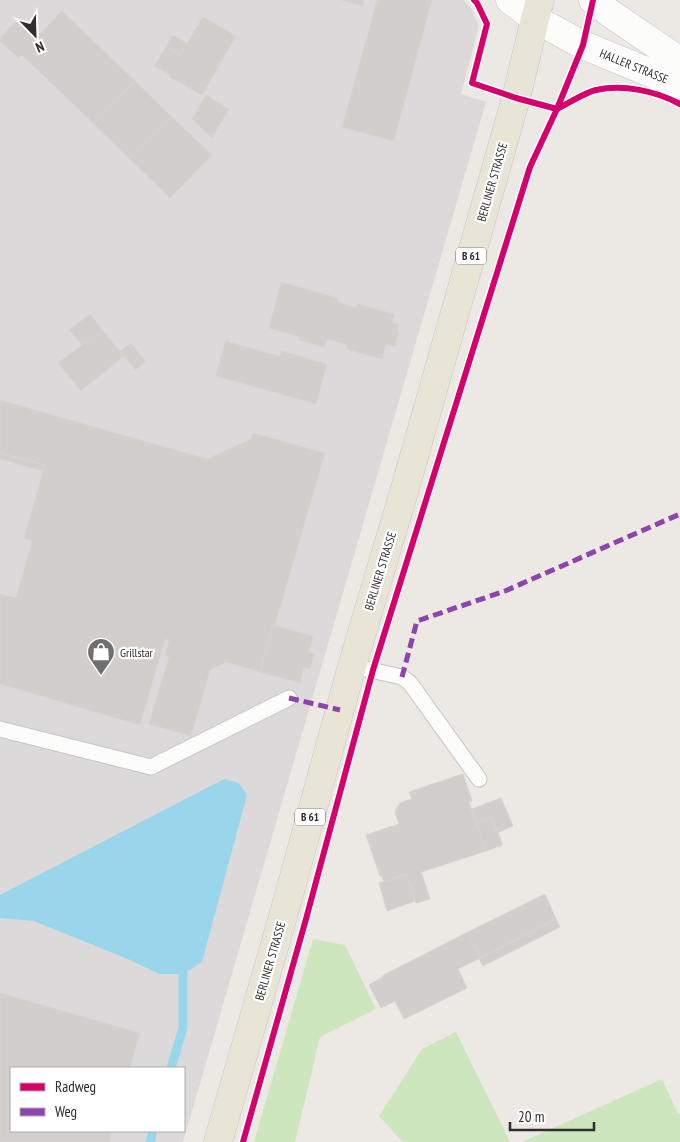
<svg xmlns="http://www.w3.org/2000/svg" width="680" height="1142" font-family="'PT Sans Narrow',sans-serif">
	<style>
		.industrial { fill: #dcd9db; fill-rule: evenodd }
		.green { fill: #cee6be }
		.water { fill: #99d6ec }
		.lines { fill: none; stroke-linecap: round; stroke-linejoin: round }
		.stream { stroke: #99d6ec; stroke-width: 9 }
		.building { fill: #d1cecb; stroke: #d7d4d0 }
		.service-casing { stroke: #c5c4c5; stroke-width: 17 }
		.tertiary-casing { stroke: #c5c4c5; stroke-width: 29 }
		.primary-casing { stroke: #c6c5c4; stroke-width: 29 }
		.service { stroke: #fcfcfb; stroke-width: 15 }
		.tertiary { stroke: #fcfcfb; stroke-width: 28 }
		.primary { stroke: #e8e4d6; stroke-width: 28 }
		.quiet { stroke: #8e44ad; stroke-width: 5; stroke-dasharray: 10 5; stroke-linecap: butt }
		.cycleway-casing { stroke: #fff; stroke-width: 9 }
		.cycleway { stroke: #d6006c; stroke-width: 6 }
		.labels { text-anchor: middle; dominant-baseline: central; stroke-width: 4.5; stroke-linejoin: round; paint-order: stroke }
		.shield { fill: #fff; stroke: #6d6d6d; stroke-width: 1 }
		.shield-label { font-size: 11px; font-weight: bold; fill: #2e2e2e }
		.street-label { font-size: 12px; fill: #2e2e2e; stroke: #fff }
		.poi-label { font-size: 12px; fill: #2e2e2e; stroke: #fff; text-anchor: start }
	</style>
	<rect width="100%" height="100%" fill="#ece8e4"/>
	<path class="industrial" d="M 0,0 L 463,0 L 471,8 L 479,26 L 461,94 L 486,102 L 183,1142 L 0,1142 ZM 11,1068 L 184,1068 L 184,1131 L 11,1131 Z"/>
	<path class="green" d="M 313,939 L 345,945 L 376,1009 L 320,1037 L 295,1142 L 254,1142 Z
		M 456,1032 L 510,1142 L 403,1142 L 379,1116 L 422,1049 Z
		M 662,1079 L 678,1114 L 680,1113 L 680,1142 L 522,1142 Z"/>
	<path class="water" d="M 224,779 L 239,783 L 247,795 L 202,962 L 183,974 L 159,974 L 130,960 L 34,921 L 0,918 L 0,895 Z"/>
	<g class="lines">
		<path class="stream" d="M 171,1068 L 183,1028 L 183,974
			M 150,1142 L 153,1131"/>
	</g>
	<path class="building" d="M 341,0 L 364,0 L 363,6 Z
		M 377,0 L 432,0 L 394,141 L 342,127 Z
		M 62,11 L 135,81 L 94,124 L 22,55 L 18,58 L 0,41 L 0,38 L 20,17 L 39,35 Z
		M 203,17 L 236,36 L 202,95 L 168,76 L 169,74 L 154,66 L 166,47 L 180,55 Z
		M 172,35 L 187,43 L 180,55 L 166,47 Z
		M 135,81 L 172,117 L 130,159 L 94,124 Z
		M 206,95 L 229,109 L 212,138 L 192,119 Z
		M 172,117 L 212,155 L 170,198 L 130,159 Z
		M 281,282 L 338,298 L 337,302 L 357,308 L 358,304 L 394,314 L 392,323 L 398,324 L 397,331 L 399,332 L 395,346 L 386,344 L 382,359 L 346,349 L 347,345 L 327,339 L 325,347 L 299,340 L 300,337 L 269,328 Z
		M 90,314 L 104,332 L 91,343 L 88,340 L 82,345 L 69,330 Z
		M 104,332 L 124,356 L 81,391 L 58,363 L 88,340 L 91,343 Z
		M 225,341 L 280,356 L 281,351 L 327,364 L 316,404 L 216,376 Z
		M 131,343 L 146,362 L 135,370 L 120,351 Z
		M 0,400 L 207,459 L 251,439 L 253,433 L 325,453 L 275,625 L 273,625 L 260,672 L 226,662 L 210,670 L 191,736 L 149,724 L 169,657 L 165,655 L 169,640 L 165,639 L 140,725 L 0,684 L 0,594 L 16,598 L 32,541 L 24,538 L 45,465 L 0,453 Z
		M 0,453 L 45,465 L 43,471 L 0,459 Z
		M 273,625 L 313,636 L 309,652 L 314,654 L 310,669 L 304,667 L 300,683 L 260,672 Z
		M 463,774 L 472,801 L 469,802 L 486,851 L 421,872 L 430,899 L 417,903 L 415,902 L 407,874 L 384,882 L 382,876 L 380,876 L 366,835 L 399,824 L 395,812 L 400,803 L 412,799 L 409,792 Z
		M 501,798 L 513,826 L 497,833 L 490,817 L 476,822 L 472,809 Z
		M 490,817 L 498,832 L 502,845 L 486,851 L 476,822 Z
		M 407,874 L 415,901 L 387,911 L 379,883 Z
		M 545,894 L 556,919 L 480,958 L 468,932 Z
		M 556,919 L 560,927 L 483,966 L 479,959 L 480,958 Z
		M 468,932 L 480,958 L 458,969 L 467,988 L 404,1019 L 395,1001 L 381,1008 L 369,985 L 383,977 L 382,976 Z
		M 0,993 L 140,1033 L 130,1068 L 11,1068 L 11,1131 L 112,1131 L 109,1142 L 0,1142 Z"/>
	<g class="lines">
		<defs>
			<path id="service" d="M 352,666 L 402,677 L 410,683 L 479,779
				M 0,729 L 151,767 L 289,698"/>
			<path id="tertiary" d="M 510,0 L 535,19 L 583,45 L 680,85
				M 593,0 L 611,14 L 680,61"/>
			<path id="primary" d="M 218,1142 L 284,913 L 352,666 L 404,492 L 516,98 L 535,19 L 540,0"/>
		</defs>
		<use href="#service" class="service-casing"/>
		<use href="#tertiary" class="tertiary-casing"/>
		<use href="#primary" class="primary-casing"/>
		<use href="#service" class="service"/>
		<use href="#tertiary" class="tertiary"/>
		<use href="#primary" class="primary"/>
		<path class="quiet" d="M 402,677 L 417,621 L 505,591 L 680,514
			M 289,698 L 340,710"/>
		<defs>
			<path id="cycleway" d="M 474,0 L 477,3 L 487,24 L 472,83 L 516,98 L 557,109 C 567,104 586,92 596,90 C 623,84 656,91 680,104
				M 243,1142 L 306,919 L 373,670 L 530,167 L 557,109 L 583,45 L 593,0"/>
		</defs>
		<use href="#cycleway" class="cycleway-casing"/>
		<use href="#cycleway" class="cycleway"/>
	</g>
	<defs>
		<symbol id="shop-pin" viewBox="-11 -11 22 30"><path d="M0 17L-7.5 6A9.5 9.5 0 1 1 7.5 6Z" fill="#706f6e" stroke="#fff"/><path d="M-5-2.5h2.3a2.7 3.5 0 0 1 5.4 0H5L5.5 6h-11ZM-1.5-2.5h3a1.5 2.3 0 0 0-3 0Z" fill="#fff"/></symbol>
	</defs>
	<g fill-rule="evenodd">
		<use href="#shop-pin" x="85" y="636" width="32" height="43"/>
	</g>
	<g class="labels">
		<g class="shield">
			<rect x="456" y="247.5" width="30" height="17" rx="4"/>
			<rect x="295" y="808.5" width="30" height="17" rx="4"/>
		</g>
		<g class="shield-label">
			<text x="471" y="256">B 61</text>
			<text x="310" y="817">B 61</text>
		</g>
		<g class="street-label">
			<text transform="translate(634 66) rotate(22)">HALLER STRASSE</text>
			<text transform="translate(492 182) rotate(-74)">BERLINER STRASSE</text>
			<text transform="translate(380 571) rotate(-73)">BERLINER STRASSE</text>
			<text transform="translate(270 961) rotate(-74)">BERLINER STRASSE</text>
		</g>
		<g class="poi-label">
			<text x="120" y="652">Grillstar</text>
		</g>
	</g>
	<rect x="10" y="1067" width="175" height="65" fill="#ffffff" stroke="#ababab"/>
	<rect x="20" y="1083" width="25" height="8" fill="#d6006c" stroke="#ababab"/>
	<text x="55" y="1092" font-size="15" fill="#2e2e2e">Radweg</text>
	<rect x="20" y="1108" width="25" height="8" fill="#8e44ad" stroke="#ababab"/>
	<text x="55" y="1117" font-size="15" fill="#2e2e2e">Weg</text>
	<g transform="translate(35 35) rotate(157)" stroke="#ffffff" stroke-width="4" paint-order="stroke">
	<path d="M0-4L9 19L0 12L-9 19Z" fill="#2e2e2e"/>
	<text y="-8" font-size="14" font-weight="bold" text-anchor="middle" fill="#2e2e2e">N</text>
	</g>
	<path d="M510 1122v8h84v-8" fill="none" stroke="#2e2e2e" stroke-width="2.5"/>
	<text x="518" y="1122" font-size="15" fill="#2e2e2e" stroke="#ffffff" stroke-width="4" paint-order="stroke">20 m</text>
</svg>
